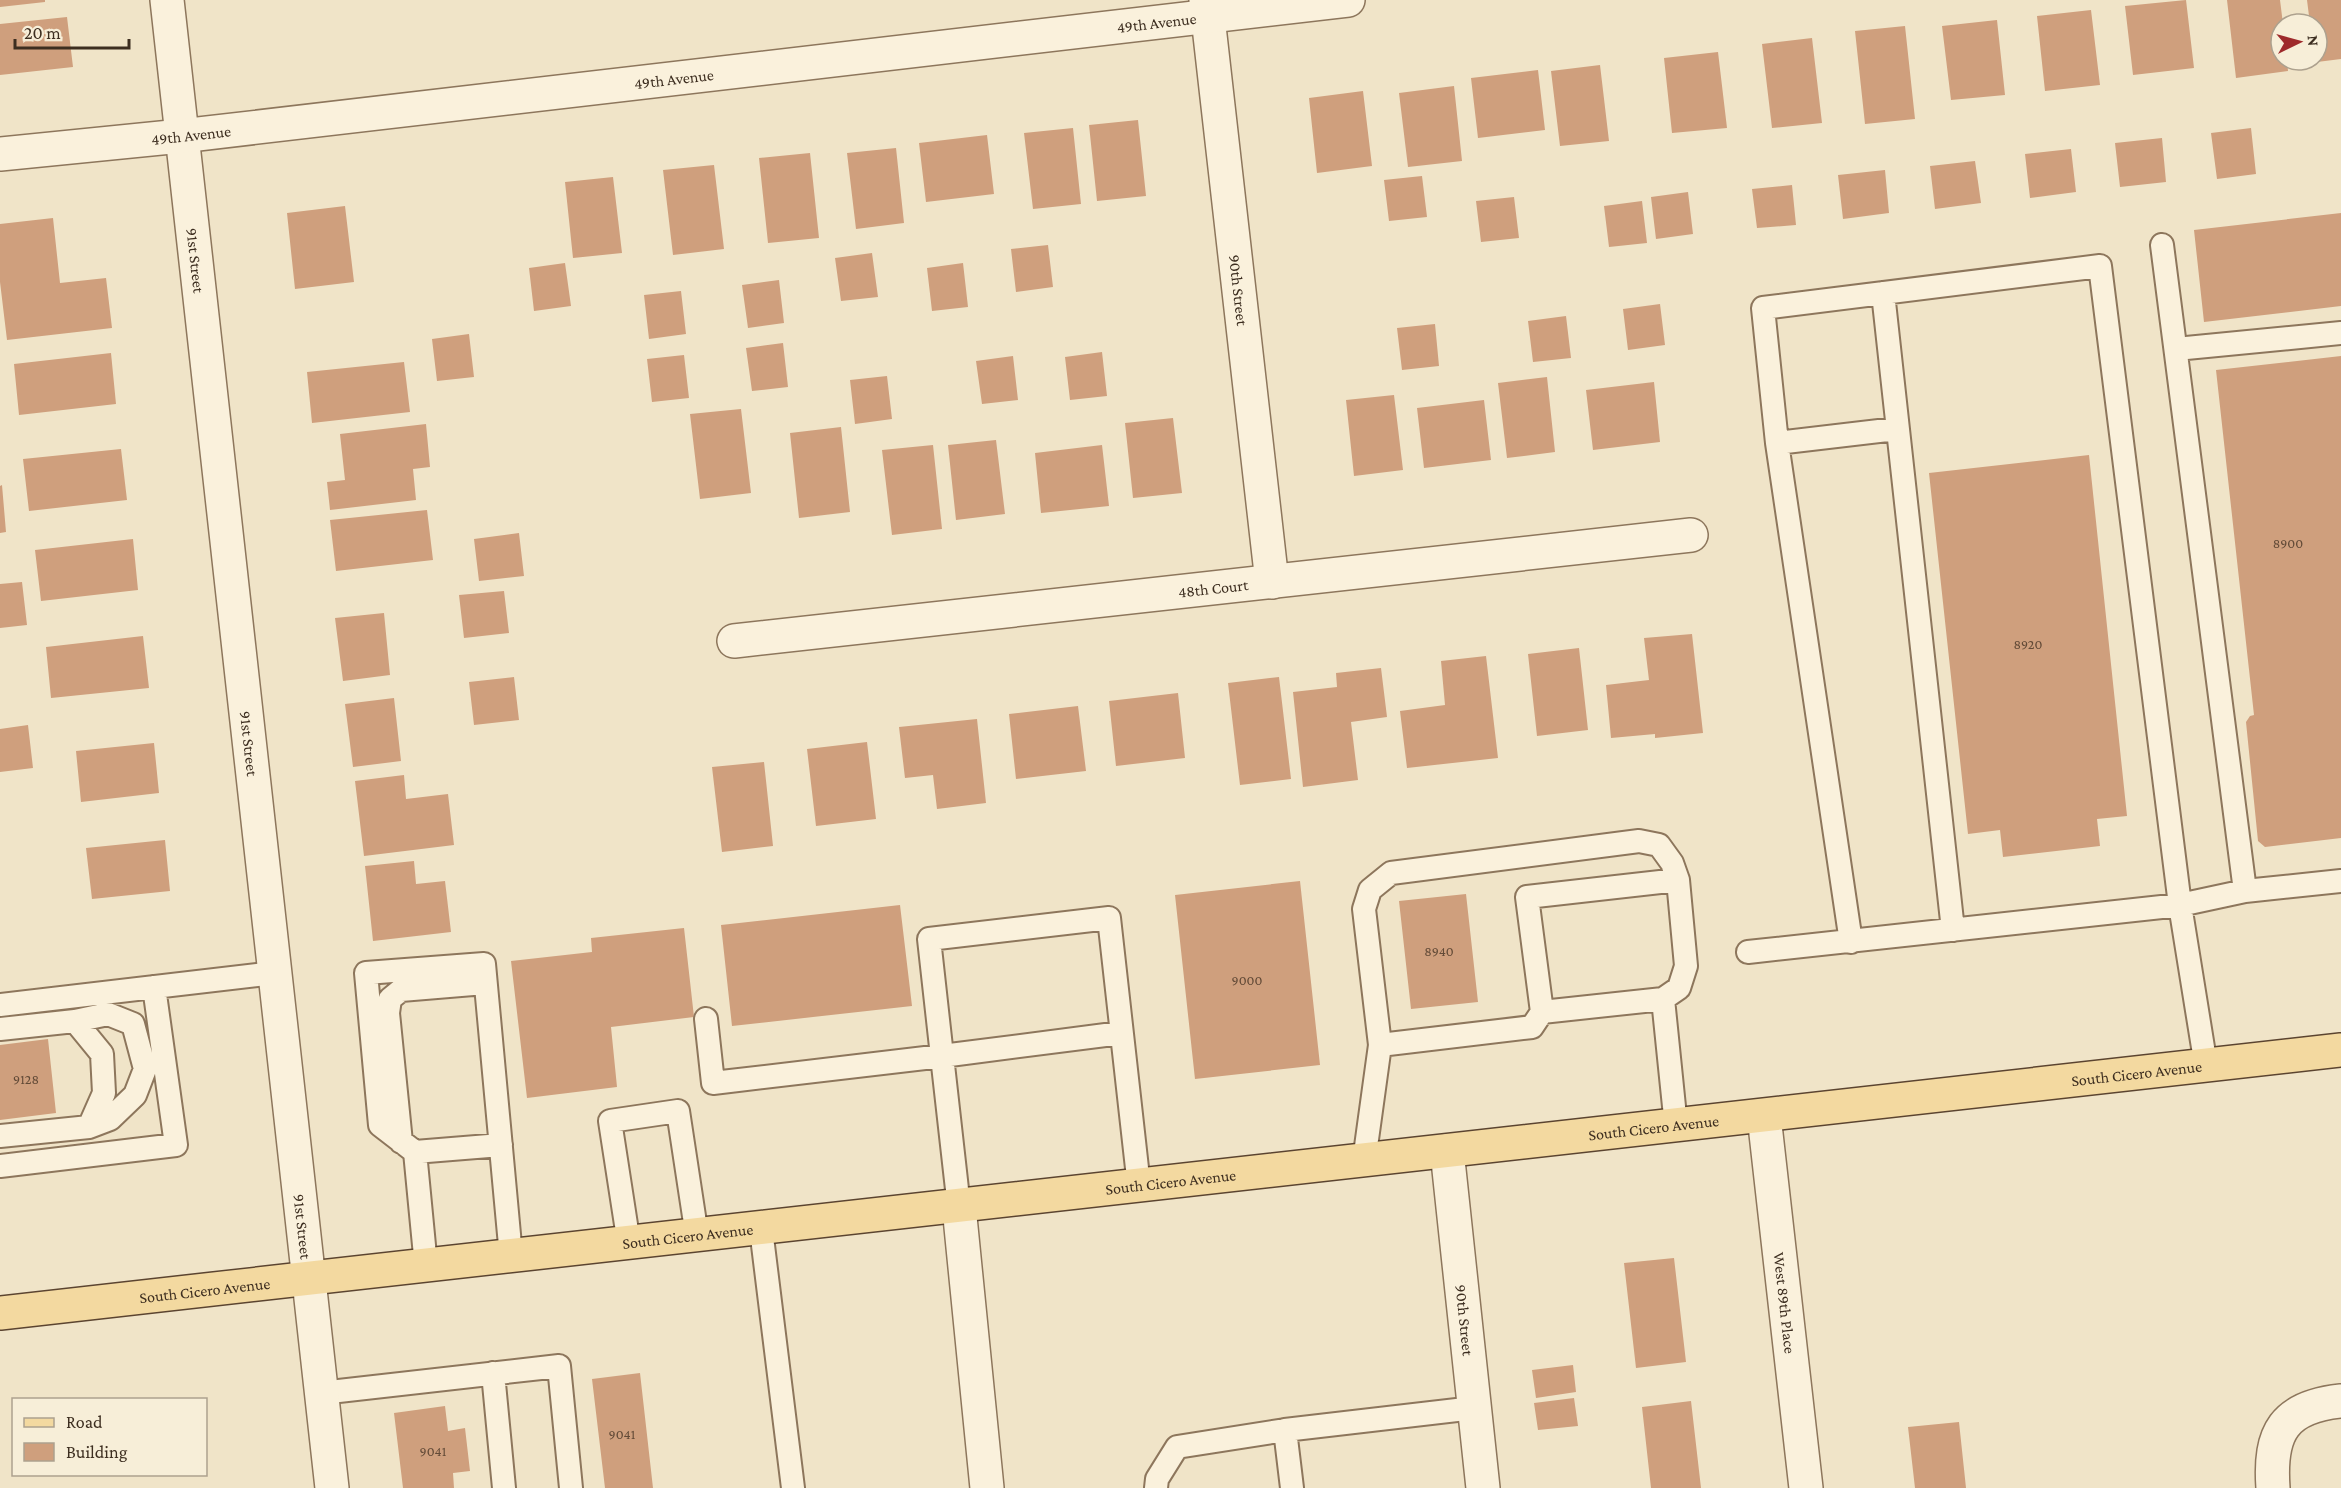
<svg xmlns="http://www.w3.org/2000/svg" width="2341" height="1488" font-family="'Crimson Pro',serif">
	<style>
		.building { fill: #cf9f7d }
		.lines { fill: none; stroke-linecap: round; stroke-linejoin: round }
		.service-casing { stroke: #8d765c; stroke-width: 26 }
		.minor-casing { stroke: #8d765c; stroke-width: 36 }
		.primary-casing { stroke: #5b4430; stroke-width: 36 }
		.service { stroke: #faf1dc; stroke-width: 22 }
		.minor { stroke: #faf1dc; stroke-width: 33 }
		.primary { stroke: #f3d9a0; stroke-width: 33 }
		.labels { text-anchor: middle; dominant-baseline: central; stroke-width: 6; stroke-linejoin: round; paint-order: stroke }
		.number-label { font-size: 14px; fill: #624a37 }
		.street-label { font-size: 16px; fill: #3d2e20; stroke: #f7eed8 }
	</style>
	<rect width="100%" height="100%" fill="#f0e4c8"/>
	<path class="building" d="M 0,0 L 45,0 L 45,2 L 0,7 Z
		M 2186,0 L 2194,68 L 2133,75 L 2125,6 Z
		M 2227,0 L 2280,0 L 2283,24 L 2281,60 L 2287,60 L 2288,71 L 2236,78 Z
		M 2307,0 L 2341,0 L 2341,59 L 2317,62 L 2317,24 L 2310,24 Z
		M 2091,10 L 2100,85 L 2045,91 L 2037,16 Z
		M 67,17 L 73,67 L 0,75 L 0,24 Z
		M 1997,20 L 2005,95 L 1951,100 L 1942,26 Z
		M 1905,26 L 1915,119 L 1865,124 L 1855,31 Z
		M 1812,38 L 1822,123 L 1772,128 L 1762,44 Z
		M 1718,52 L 1727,128 L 1672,133 L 1664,58 Z
		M 1600,65 L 1609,141 L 1560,146 L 1551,71 Z
		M 1538,70 L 1545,130 L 1478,138 L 1471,78 Z
		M 1454,86 L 1462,161 L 1408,167 L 1399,93 Z
		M 1363,91 L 1372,166 L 1317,173 L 1309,98 Z
		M 1138,120 L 1146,196 L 1097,201 L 1089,125 Z
		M 1073,128 L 1081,204 L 1033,209 L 1024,133 Z
		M 2251,128 L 2256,174 L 2217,179 L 2211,133 Z
		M 987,135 L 994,194 L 926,202 L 919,143 Z
		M 2162,138 L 2166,182 L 2120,187 L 2115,143 Z
		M 896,148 L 904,223 L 856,229 L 847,153 Z
		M 2071,149 L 2076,192 L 2030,198 L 2025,154 Z
		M 810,153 L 819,238 L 768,243 L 759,158 Z
		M 1975,161 L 1981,203 L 1935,209 L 1930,166 Z
		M 714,165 L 724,249 L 673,255 L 663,170 Z
		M 1885,170 L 1889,213 L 1843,219 L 1838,175 Z
		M 1422,176 L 1427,217 L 1389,221 L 1384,180 Z
		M 613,177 L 622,253 L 573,258 L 565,182 Z
		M 1792,185 L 1796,225 L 1757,228 L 1752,189 Z
		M 1688,192 L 1693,234 L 1656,239 L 1651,197 Z
		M 1514,197 L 1519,238 L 1481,242 L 1476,201 Z
		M 1642,201 L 1647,243 L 1609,247 L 1604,206 Z
		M 345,206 L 354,282 L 295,289 L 287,213 Z
		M 2341,213 L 2341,306 L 2204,322 L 2194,230 Z
		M 53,218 L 60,283 L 106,278 L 112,328 L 7,340 L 0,282 L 0,224 Z
		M 1048,245 L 1053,287 L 1016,292 L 1011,249 Z
		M 872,253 L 878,297 L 841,301 L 835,258 Z
		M 565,263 L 571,306 L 534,311 L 529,268 Z
		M 963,263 L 968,307 L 932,311 L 927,268 Z
		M 779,280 L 784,323 L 748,328 L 742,285 Z
		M 681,291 L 686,334 L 649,339 L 644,295 Z
		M 1660,304 L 1665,345 L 1628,350 L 1623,309 Z
		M 1566,316 L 1571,358 L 1533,362 L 1528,321 Z
		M 1435,324 L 1439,366 L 1402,370 L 1397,328 Z
		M 469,334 L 474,377 L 437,381 L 432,339 Z
		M 783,343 L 788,387 L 752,391 L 746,348 Z
		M 1102,352 L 1107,396 L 1070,400 L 1065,357 Z
		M 111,353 L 116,404 L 19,415 L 14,364 Z
		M 684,355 L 689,398 L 652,402 L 647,359 Z
		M 1013,356 L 1018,400 L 982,404 L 976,361 Z
		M 2341,356 L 2341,838 L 2265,847 L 2258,841 L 2246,722 L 2250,716 L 2254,715 L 2216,370 Z
		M 404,362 L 410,412 L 312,423 L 307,372 Z
		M 887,376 L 892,419 L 855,424 L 850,380 Z
		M 1547,377 L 1555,452 L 1507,458 L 1498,383 Z
		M 1654,382 L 1660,442 L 1593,450 L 1586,390 Z
		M 1394,395 L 1403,470 L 1354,476 L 1346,400 Z
		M 1484,400 L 1491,460 L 1424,468 L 1417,408 Z
		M 741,409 L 751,493 L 700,499 L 690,414 Z
		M 1173,418 L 1182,493 L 1133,498 L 1125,423 Z
		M 426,424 L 430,467 L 413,469 L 416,500 L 330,510 L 327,482 L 345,480 L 340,434 Z
		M 841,427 L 850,512 L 799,518 L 790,433 Z
		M 996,440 L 1005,514 L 956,520 L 948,445 Z
		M 933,445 L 942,529 L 892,535 L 882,450 Z
		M 1102,445 L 1109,506 L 1041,513 L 1035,453 Z
		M 121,449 L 127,500 L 29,511 L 23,459 Z
		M 2089,455 L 2127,816 L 2097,819 L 2100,846 L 2003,857 L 2000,830 L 1968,834 L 1929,473 Z
		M 2,485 L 6,532 L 0,533 L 0,486 Z
		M 427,510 L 433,560 L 336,571 L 330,520 Z
		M 519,533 L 524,576 L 479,581 L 474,539 Z
		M 133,539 L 138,590 L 41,601 L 35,550 Z
		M 22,582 L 27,625 L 0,628 L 0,584 Z
		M 504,591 L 509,633 L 464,638 L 459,595 Z
		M 384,613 L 390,675 L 343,681 L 335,618 Z
		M 1692,634 L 1703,733 L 1655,738 L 1655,734 L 1611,738 L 1606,685 L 1649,680 L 1644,638 Z
		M 143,636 L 149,688 L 51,698 L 46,647 Z
		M 1579,648 L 1588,730 L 1537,736 L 1528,654 Z
		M 1486,656 L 1498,758 L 1407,768 L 1400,711 L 1445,705 L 1441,661 Z
		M 1381,668 L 1387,717 L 1351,722 L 1358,780 L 1303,787 L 1293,692 L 1337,687 L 1336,673 Z
		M 514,677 L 519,720 L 474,725 L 469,682 Z
		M 1279,677 L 1291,779 L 1240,785 L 1228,683 Z
		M 1178,693 L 1185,758 L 1116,766 L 1109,701 Z
		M 394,698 L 401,761 L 353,767 L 345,704 Z
		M 1078,706 L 1086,771 L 1016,779 L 1009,714 Z
		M 977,719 L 986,803 L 937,809 L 933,775 L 905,778 L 899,727 Z
		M 28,725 L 33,768 L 0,772 L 0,729 Z
		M 867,742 L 876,819 L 816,826 L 807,749 Z
		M 154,743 L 159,793 L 81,802 L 76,751 Z
		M 764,762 L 773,846 L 722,852 L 712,767 Z
		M 404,775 L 406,799 L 448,794 L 454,845 L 364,856 L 355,781 Z
		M 165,840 L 170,891 L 92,899 L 86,848 Z
		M 414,861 L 416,884 L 445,881 L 451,932 L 373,941 L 365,866 Z
		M 1300,881 L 1320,1065 L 1195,1079 L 1175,895 Z
		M 1466,894 L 1478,1002 L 1411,1009 L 1399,901 Z
		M 900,905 L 912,1006 L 732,1026 L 721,925 Z
		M 684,928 L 694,1017 L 611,1027 L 617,1087 L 527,1098 L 511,961 L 592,952 L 591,938 Z
		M 48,1039 L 56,1113 L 0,1120 L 0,1045 Z
		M 1674,1258 L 1686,1362 L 1636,1368 L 1624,1263 Z
		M 1573,1365 L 1576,1392 L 1536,1398 L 1532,1370 Z
		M 640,1373 L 653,1488 L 605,1488 L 592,1379 Z
		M 1574,1398 L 1578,1426 L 1538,1430 L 1534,1403 Z
		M 1691,1401 L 1701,1488 L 1651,1488 L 1642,1407 Z
		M 445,1406 L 448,1431 L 465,1428 L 470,1471 L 453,1473 L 454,1488 L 403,1488 L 394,1413 Z
		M 1959,1422 L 1966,1488 L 1915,1488 L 1908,1427 Z"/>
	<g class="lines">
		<defs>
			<path id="service" d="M 2162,245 L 2245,891
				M 1883,293 L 1953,930
				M 2176,349 L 2341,333
				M 1777,443 L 1896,429
				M 1678,880 L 1686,966 L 1679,988 L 1663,999 L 1542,1012 L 1527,897 Z
				M 1851,942 L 1777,443 L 1763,308 L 2100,266 L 2180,905 L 2206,1066
				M 1748,952 L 2180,905 L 2245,891 L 2341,881
				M 1663,999 L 1676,1126
				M 0,1005 L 274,973
				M 706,1019 L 713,1083 L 942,1056 L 959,1207
				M 75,1021 L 102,1054 L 104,1093 L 89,1127
				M 0,1029 L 75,1021 L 108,1014 L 133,1024 L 145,1069 L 135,1095 L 110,1119 L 89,1127 L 0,1136
				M 1121,1033 L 942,1056 L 929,939 L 1109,918 L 1139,1186
				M 1380,1045 L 1532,1027 L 1542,1012
				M 401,1142 L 388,1013 L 390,999 L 401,990 L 485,983
				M 501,1145 L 415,1152 L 380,1125 L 366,973 L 484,964 L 511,1256
				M 415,1152 L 426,1266
				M 1364,1161 L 1380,1045 L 1364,909 L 1370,890 L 1391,873 L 1639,841 L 1659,845 L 1672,863 L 1678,880
				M 0,1166 L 176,1145 L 154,987
				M 761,1229 L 793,1488
				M 629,1244 L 610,1121 L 678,1111 L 697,1236
				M 493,1373 L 504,1488
				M 321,1393 L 559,1366 L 571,1488
				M 1285,1430 L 1292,1488
				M 1156,1488 L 1157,1479 L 1177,1447 L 1285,1430 L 1474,1408"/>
			<g id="minor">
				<path id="s1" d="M 167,0 L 332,1488"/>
				<path id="s2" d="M 1206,0 L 1272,582"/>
				<path id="s3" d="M 0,154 L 181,136 L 1348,0"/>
				<path id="s4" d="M 734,641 L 1691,535"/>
				<path id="s5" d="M 1764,1116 L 1806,1488"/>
				<path id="s6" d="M 1447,1151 L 1483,1488"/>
				<path d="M 959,1207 L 987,1488"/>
				<path d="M 2273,1488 C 2269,1432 2284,1407 2341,1401"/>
			</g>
			<g id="primary">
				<path id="s7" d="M 0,1313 L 2341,1050"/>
			</g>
		</defs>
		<use href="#service" class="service-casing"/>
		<use href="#minor" class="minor-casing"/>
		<use href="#primary" class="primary-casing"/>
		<use href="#service" class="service"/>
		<use href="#minor" class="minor"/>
		<use href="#primary" class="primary"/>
	</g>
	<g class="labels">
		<g class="number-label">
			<text x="2288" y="543">8900</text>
			<text x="2028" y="644">8920</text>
			<text x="1439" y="951">8940</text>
			<text x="1247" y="980">9000</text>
			<text x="26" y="1079">9128</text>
			<text x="622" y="1434">9041</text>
			<text x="433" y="1451">9041</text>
		</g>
		<g class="street-label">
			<text stroke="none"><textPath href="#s3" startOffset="1164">49th Avenue</textPath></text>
			<text stroke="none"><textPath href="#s3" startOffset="678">49th Avenue</textPath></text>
			<text stroke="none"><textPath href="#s3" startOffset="192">49th Avenue</textPath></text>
			<text stroke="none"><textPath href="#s1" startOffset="262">91st Street</textPath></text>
			<text stroke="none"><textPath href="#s2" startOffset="292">90th Street</textPath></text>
			<text stroke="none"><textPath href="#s4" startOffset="482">48th Court</textPath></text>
			<text stroke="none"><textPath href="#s1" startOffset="748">91st Street</textPath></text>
			<text stroke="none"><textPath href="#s7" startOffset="2150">South Cicero Avenue</textPath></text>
			<text stroke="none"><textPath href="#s7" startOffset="1664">South Cicero Avenue</textPath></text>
			<text stroke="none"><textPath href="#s7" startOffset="1178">South Cicero Avenue</textPath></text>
			<text stroke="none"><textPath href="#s1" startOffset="1234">91st Street</textPath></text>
			<text stroke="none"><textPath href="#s7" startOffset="692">South Cicero Avenue</textPath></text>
			<text stroke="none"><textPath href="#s7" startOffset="206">South Cicero Avenue</textPath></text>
			<text stroke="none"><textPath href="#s5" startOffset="188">West 89th Place</textPath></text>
			<text stroke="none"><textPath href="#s6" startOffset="170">90th Street</textPath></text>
		</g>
	</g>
	<rect x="12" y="1398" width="195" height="78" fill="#f7eed8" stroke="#ada18e" stroke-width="1.5"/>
	<rect x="24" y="1418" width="30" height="9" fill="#f3d9a0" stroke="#ada18e" stroke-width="1.5"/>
	<text x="66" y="1428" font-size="18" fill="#3d2e20">Road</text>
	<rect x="24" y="1443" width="30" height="18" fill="#cf9f7d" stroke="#ada18e" stroke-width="1.5"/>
	<text x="66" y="1458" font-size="18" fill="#3d2e20">Building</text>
	<g transform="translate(2299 42) rotate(85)"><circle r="28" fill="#f7eed8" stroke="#ada18e" stroke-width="1.5"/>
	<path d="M0-4.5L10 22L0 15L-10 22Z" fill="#9e2a2b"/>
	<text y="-9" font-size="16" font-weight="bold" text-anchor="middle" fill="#3d2e20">N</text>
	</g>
	<path d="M15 39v9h114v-9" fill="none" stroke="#3d2e20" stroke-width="3"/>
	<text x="24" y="39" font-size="18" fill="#3d2e20" stroke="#f7eed8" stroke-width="4.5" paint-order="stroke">20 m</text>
</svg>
